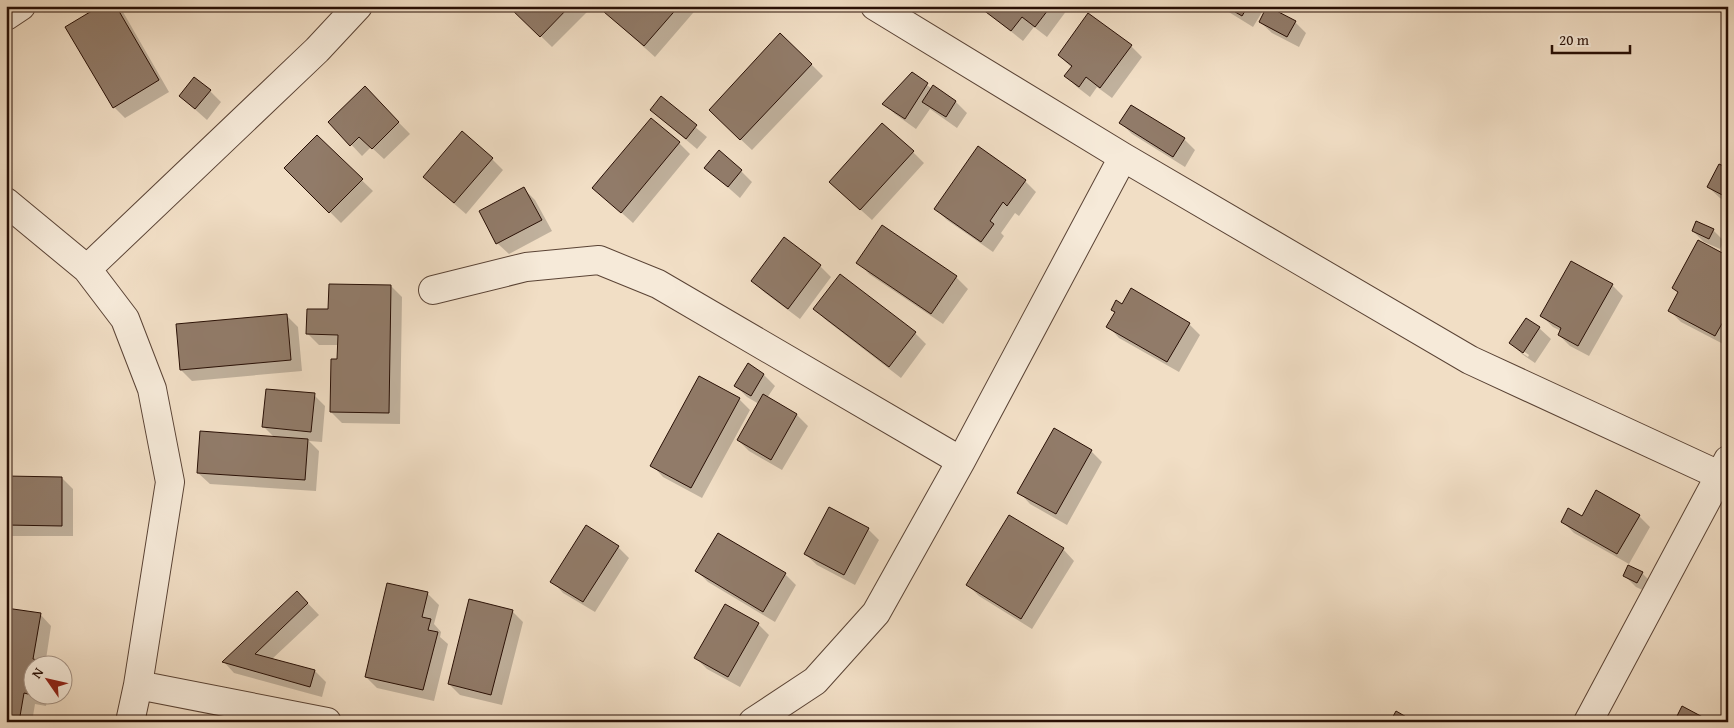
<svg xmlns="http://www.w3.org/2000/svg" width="1734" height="728" font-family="'Gentium Book Plus',serif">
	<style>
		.shadow { fill: #0003; fill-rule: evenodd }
		.building { fill: #917b69; stroke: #280f05 }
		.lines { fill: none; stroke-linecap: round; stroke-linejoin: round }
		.street-casing { stroke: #5a4335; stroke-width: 30 }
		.street { stroke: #f6ead9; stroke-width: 28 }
	</style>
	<rect width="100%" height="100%" fill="#f1dec5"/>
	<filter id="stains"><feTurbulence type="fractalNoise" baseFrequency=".004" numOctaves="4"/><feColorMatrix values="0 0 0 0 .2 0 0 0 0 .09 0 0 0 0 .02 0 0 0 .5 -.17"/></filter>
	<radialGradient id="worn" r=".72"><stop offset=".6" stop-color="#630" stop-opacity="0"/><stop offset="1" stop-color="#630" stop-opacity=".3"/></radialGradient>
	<path class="shadow" d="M 103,6 L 117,6 L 123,12 L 169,92 L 125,118 L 114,107 Z
		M 510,6 L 587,6 L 590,9 L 552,47 Z
		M 610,6 L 699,6 L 655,57 L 605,12 Z
		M 979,6 L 1070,6 L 1047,37 L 1034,27 L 1023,41 Z
		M 1219,6 L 1261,6 L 1264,9 L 1253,27 Z
		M 1260,22 L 1295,22 L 1306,33 L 1299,47 L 1272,33 Z
		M 1131,46 L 1142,57 L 1112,98 L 1097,87 L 1090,97 L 1077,87 L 1066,76 L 1072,68 L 1059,55 Z
		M 811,64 L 823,76 L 752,150 L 721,121 Z
		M 912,73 L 932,89 L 956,102 L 967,113 L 957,128 L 930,109 L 916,129 L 895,114 L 884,103 Z
		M 365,88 L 410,134 L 384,159 L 371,147 L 362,156 L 330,122 Z
		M 210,91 L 221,102 L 207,120 L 180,96 Z
		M 661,98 L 707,137 L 697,149 L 651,110 Z
		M 1132,106 L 1184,139 L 1195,150 L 1185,167 L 1132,134 L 1121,123 Z
		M 317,137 L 373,191 L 341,223 L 286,168 Z
		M 679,143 L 690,154 L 633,223 L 594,188 Z
		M 913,152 L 924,163 L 872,220 L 842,193 Z
		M 492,159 L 503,170 L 466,214 L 436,188 Z
		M 706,168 L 741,171 L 752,182 L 740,198 Z
		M 1728,170 L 1728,202 L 1720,198 L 1708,187 Z
		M 1025,181 L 1036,192 L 1019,216 L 1015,213 L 1001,233 L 1004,236 L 993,252 L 947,220 L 936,209 Z
		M 524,189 L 535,200 L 552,231 L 509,254 L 497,243 Z
		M 882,226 L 956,277 L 968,289 L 943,324 L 869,274 L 858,262 Z
		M 1713,230 L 1724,241 L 1720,249 L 1704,242 L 1693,231 Z
		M 785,239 L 820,266 L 831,277 L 800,319 L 764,292 L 753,281 Z
		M 1728,257 L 1728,345 L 1727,346 L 1681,322 L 1670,311 L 1679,293 L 1673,288 Z
		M 840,276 L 915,333 L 926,344 L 901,378 L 826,320 L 815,309 Z
		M 1612,285 L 1623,296 L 1589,356 L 1570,346 L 1559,335 L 1561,331 L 1553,327 L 1542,316 Z
		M 391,286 L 402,297 L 400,424 L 342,423 L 331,412 L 338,360 L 339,345 L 319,345 L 308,334 Z
		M 1122,306 L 1189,324 L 1200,335 L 1179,372 L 1119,338 L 1108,326 L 1116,313 L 1112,309 Z
		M 287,316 L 298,327 L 302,371 L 192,381 L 181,370 Z
		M 1526,319 L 1539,328 L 1551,339 L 1535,363 L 1522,354 L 1511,343 ZM 1522,350 L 1529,355 L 1528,357 L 1522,353 Z
		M 748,365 L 764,375 L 775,386 L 767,398 L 797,415 L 808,426 L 782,470 L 749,451 L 738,440 L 759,404 L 747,397 L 736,386 Z
		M 314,395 L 325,406 L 322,442 L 309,441 L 319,451 L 316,491 L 210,484 L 198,473 L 274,437 L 264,427 Z
		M 739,399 L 750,410 L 702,498 L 663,477 L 652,465 Z
		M 1091,451 L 1102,462 L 1067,525 L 1030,504 L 1019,492 Z
		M 6,477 L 62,478 L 73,489 L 73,536 L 6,536 Z
		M 1639,516 L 1650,527 L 1629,564 L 1574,533 L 1562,521 Z
		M 1010,517 L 1063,549 L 1074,561 L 1032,629 L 979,596 L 968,585 Z
		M 868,529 L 879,540 L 855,585 L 817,565 L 805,554 Z
		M 618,547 L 629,558 L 595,612 L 563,593 L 552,581 Z
		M 697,571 L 785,574 L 796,585 L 775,622 L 708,582 Z
		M 1642,573 L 1653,584 L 1649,593 L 1636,587 L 1625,576 Z
		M 297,592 L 319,615 L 272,659 L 315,671 L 326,682 L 322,697 L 234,673 L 224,662 Z
		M 428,594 L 439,605 L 434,624 L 441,632 L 440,637 L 448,644 L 434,701 L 377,688 L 366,677 Z
		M 512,611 L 523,622 L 502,705 L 460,695 L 449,684 Z
		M 40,614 L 51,626 L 45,666 L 32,666 L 32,696 L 48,696 L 46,706 L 35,704 L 32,722 L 6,722 Z
		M 758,624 L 769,635 L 740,687 L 707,669 L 696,658 Z"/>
	<path class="building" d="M 100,6 L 116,6 L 159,80 L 113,108 L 65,27 Z
		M 508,6 L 570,6 L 540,37 Z
		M 608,6 L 679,6 L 644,46 L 604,12 Z
		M 978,6 L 1051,6 L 1035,27 L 1022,17 L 1011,31 Z
		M 1225,6 L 1248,6 L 1242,16 Z
		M 1267,6 L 1296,21 L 1287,37 L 1259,22 Z
		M 1088,13 L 1132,45 L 1100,88 L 1086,77 L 1079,87 L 1064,76 L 1072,66 L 1058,55 Z
		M 780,33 L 812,64 L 740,140 L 709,110 Z
		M 912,72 L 928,83 L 905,119 L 882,104 Z
		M 194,77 L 211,90 L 195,109 L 179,96 Z
		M 933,85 L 956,101 L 946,117 L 922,102 Z
		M 365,86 L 399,122 L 372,149 L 359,137 L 350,146 L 328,122 Z
		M 661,96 L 697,125 L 686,139 L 650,110 Z
		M 1131,105 L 1185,138 L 1173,157 L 1119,123 Z
		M 651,118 L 680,142 L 621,213 L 592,188 Z
		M 882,123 L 914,151 L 860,210 L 829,182 Z
		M 462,131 L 493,158 L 454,203 L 423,177 Z
		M 317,135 L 363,179 L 329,213 L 284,168 Z
		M 978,146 L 1026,180 L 1007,206 L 1003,202 L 990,221 L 994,224 L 981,242 L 934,209 Z
		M 719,150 L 742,170 L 728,187 L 704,168 Z
		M 1719,164 L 1728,168 L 1728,198 L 1707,187 Z
		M 524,187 L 542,220 L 496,244 L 479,211 Z
		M 1696,221 L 1714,229 L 1709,239 L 1692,231 Z
		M 882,225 L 957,276 L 931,314 L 856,263 Z
		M 784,237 L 821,265 L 788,309 L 751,281 Z
		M 1698,240 L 1728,256 L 1728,313 L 1715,336 L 1668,311 L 1678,292 L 1672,288 Z
		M 1571,261 L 1613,284 L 1578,346 L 1558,335 L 1561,328 L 1540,316 Z
		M 840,274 L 916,332 L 889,367 L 813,309 Z
		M 329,284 L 391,285 L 389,413 L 330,412 L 331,359 L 337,359 L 338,335 L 306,334 L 307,309 L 328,309 Z
		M 1131,288 L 1190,323 L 1167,362 L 1106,327 L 1115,312 L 1111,310 L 1116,300 L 1122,304 Z
		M 287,314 L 291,360 L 180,370 L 176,324 Z
		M 1526,318 L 1540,327 L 1523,353 L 1509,343 Z
		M 748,363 L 764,374 L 751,396 L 734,386 Z
		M 699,376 L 740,398 L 691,488 L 650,466 Z
		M 266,389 L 315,393 L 311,432 L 262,427 Z
		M 763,394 L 797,414 L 771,460 L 737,440 Z
		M 1054,428 L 1092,450 L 1056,514 L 1017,493 Z
		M 200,431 L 308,439 L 305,480 L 197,473 Z
		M 6,476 L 62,477 L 62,526 L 6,525 Z
		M 1596,490 L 1640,515 L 1617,554 L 1561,522 L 1568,508 L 1582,516 Z
		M 829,507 L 869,528 L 844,575 L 804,554 Z
		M 1009,515 L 1064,548 L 1021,619 L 966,585 Z
		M 586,525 L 619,546 L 583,602 L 550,582 Z
		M 718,533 L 786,573 L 763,612 L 695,571 Z
		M 1628,565 L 1643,572 L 1637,583 L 1623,576 Z
		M 387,583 L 428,592 L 422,617 L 431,619 L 428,630 L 438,632 L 423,690 L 365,677 Z
		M 297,591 L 308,603 L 255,654 L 315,670 L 310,687 L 222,662 Z
		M 469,599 L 513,610 L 491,695 L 448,684 Z
		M 725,604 L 759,623 L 728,677 L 694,658 Z
		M 6,608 L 41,613 L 33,659 L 42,661 L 41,666 L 32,666 L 32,695 L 24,693 L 19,722 L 6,722 Z
		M 1682,706 L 1712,722 L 1674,722 Z
		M 1396,711 L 1415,722 L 1390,722 Z"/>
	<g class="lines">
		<defs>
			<path id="street" d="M 875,6 L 1123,157 L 1470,360 L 1719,475
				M 6,16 L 21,6
				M 6,202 L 87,269 L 125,319 L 152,389 L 170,482 L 138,685 L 130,722
				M 87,269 L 317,50 L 358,6
				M 433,290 L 526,267 L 599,260 L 658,284 L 961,461
				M 138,685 L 327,722
				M 753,722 L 815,681 L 876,613 L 961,461 L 1123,157
				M 1588,722 L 1728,460"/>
		</defs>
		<use href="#street" class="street-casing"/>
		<use href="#street" class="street"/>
	</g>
	<rect width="1734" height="728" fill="none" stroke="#f1dec5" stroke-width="25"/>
	<rect x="8" y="8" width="1719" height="713" fill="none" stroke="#280f05" stroke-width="2.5"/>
	<rect x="12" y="12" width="1709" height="703" fill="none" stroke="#280f05"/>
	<g transform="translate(48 680) rotate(304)"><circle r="24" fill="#f6ead9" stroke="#a49284"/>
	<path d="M0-4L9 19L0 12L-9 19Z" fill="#8f2418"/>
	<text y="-8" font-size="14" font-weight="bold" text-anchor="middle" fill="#280f05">N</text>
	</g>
	<path d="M1552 45v8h78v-8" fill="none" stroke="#280f05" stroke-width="2.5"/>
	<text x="1559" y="45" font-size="15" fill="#280f05" stroke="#f6ead9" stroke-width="4" paint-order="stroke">20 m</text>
	<rect width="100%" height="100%" filter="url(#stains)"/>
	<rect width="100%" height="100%" fill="url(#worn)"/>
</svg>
